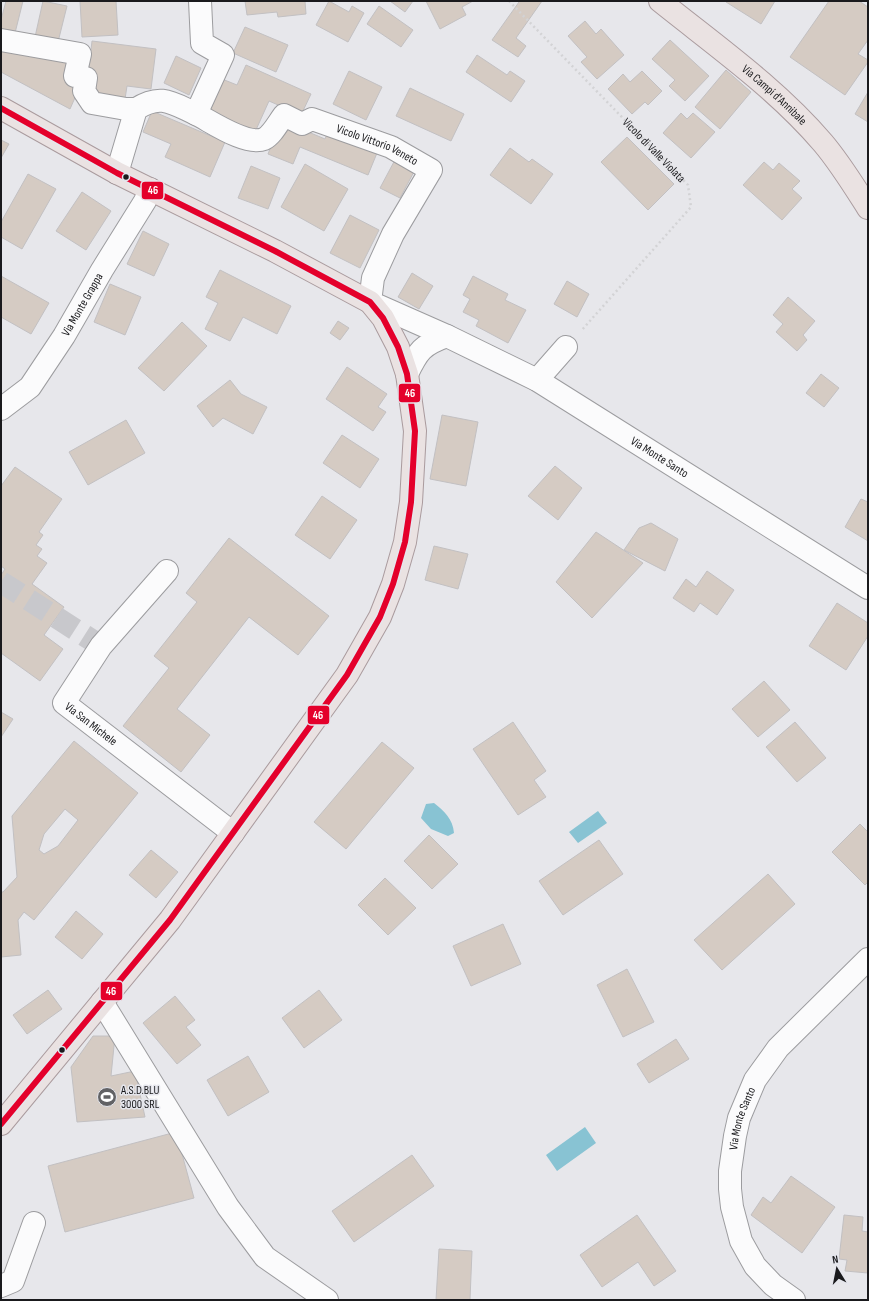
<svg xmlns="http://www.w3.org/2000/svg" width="869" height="1301" font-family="'Sofia Sans Condensed',sans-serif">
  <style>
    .water { fill: #88c3d3 }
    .building { fill: #d5cbc3; stroke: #c2c0c2; fill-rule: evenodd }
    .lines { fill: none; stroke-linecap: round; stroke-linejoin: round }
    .minor-tunnel { stroke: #c8c8cc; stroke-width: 22; stroke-dasharray: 22 11; stroke-linecap: butt }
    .minor-casing { stroke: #9c9c9f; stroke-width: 24 }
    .major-casing { stroke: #aa9b9e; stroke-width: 24 }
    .path { stroke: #d3d3d5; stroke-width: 2.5; stroke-dasharray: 2 3; stroke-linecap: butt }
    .minor { stroke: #fbfbfc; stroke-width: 22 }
    .major { stroke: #eae2e2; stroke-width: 22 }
    .bus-1-casing { stroke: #e5e6ed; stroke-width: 9 }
    .bus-1 { stroke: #e4002b; stroke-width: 6 }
    .bus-dot { fill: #1a1a1d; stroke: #e5e6ed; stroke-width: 1.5 }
    .labels { text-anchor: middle; stroke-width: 3; stroke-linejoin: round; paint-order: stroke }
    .street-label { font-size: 12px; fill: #1a1a1d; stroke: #e5e6ed }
    .poi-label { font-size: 12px; fill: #1a1a1d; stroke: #e5e6ed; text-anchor: start }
    .line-badge { stroke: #e5e6ed; stroke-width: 1.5 }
    .badge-label { font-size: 11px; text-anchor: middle; font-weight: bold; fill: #fff }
  </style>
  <rect width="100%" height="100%" fill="#e7e7eb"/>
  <path class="water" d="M434 803C444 811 453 819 454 833L448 836 431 829 421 818 426 804Z
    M598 811 607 823 578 843 569 832Z
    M585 1127 596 1143 557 1171 546 1155Z"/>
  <path class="building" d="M6 1H23L15 33 1 29V20Z
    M43 1 67 6 58 42 35 37Z
    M80 1H116L118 35 82 37Z
    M245 1H305L306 14 278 17 277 12 247 15Z
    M329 1 349 12 352 6 364 13 348 42 316 25Z
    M390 1H413L405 12Z
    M426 1H473L462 7 466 15 440 29Z
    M517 1H542L516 38 526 46 518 57 492 40 519 2Z
    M727 1H775L761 24 726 2Z
    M829 1H859L868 7V40L858 54 868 60V62L845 95 790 57Z
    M379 6 413 30 401 47 367 24Z
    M585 21 596 34 601 29 624 55 597 79 581 62 587 57 568 36Z
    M245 27 288 45 276 72 233 53Z
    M670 40 709 76 685 101 669 86 675 80 652 59Z
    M92 41 156 49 151 89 127 86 125 99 86 94Z
    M1 48 70 61 64 76 81 84 70 109 1 72Z
    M477 55 507 75 510 71 525 81 511 102 466 72Z
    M176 56 201 68 189 95 164 83Z
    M246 65 311 94 301 115 269 101 255 132 208 111 222 79 237 85Z
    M726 70 751 92 720 129 695 107Z
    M349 71 382 87 366 120 333 104Z
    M642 71 662 91 648 105 645 102 632 114 608 89 623 74 630 82Z
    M410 88 464 114 451 141 396 116Z
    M868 92V122L855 114Z
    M152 111 225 142 210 177 165 157 171 144 143 132Z
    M681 113 687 119 693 113 715 132 691 158 663 133Z
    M287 123 325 139 328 132 377 153 368 175 300 147 293 164 268 154 277 131Z
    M627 137 674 184 648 210 601 162Z
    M1 140 9 144 1 158Z
    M510 148 529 162 532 159 553 174 531 204 490 175Z
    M396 158 416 168 400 198 380 188Z
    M764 162 773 170 779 163 800 181 792 189 802 198 782 220 743 185Z
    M305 164 348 189 324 231 281 207Z
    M251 166 280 178 268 209 238 198Z
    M28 174 56 189 22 249 1 237V222Z
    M82 192 111 211 86 250 56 231Z
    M350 215 379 230 360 268 330 253Z
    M143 231 169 244 154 276 127 264Z
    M220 270 291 306 277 334 243 317 230 341 205 329 218 303 206 297Z
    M412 273 433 286 419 309 398 297Z
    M1 276 49 303 31 334 1 317Z
    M473 276 508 294 505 300 526 310 508 343 476 326 479 320 463 312 470 299 463 295Z
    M567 281 589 294 577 317 554 304Z
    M110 284 141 297 125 335 94 322Z
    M788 297 815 321 803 335 807 340 797 351 776 332 783 324 773 315Z
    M338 321 349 328 340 340 330 333Z
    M182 322 207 346 164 391 138 368Z
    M347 367 387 394 378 407 386 412 373 431 326 399Z
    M821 374 839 388 824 407 806 393Z
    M230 380 241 394 267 407 253 434 223 418 213 427 197 406Z
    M442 415 478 422 466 486 430 479Z
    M126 420 145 453 88 485 69 452Z
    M342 435 379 459 360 488 323 463Z
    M555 466 582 488 558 520 528 496Z
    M15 467 62 499 39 532 43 535 36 545 42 549 37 556 47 563 32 584 64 607 44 635 63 649 40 681 1 653V575L5 569 1 566V486Z
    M322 496 357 520 330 559 295 535Z
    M861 499 868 502V541L845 527Z
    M651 523 678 539 665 571 624 550 639 528Z
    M596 532 643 563 592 618 556 582Z
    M229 538 329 616 298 655 249 617 177 709 210 735 181 772 123 726 169 668 154 656 197 602 186 593Z
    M434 546 468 554 458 589 425 580Z
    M707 571 734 590 717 615 700 603 694 612 673 598 686 579 696 587Z
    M837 603 868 623V636L846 670 809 646Z
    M764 681 790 710 758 737 732 709Z
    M1 712 13 719 1 737Z
    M513 722 546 771 534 780 546 797 518 815 473 749Z
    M795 722 826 758 797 782 766 747Z
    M74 741 138 793 34 920 24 912 18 920 21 955 1 957V892H3L17 877 12 816ZM65 809 78 820 58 846 44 854 39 850 44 834Z
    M382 742 414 768 346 849 314 822Z
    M860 824 868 832V882L865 885 832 852Z
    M429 835 458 864 432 889 404 861Z
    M599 840 623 874 563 915 539 881Z
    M151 850 178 872 156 898 129 875Z
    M768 874 795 904 722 970 694 940Z
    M385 878 416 908 388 935 358 905Z
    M76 911 103 934 82 959 55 937Z
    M503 924 521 964 471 986 453 946Z
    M627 969 654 1022 623 1037 597 985Z
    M48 990 62 1009 27 1034 13 1015Z
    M319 990 342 1020 304 1048 282 1018Z
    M175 996 195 1020 186 1027 201 1045 177 1064 143 1023Z
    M93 1036H115L111 1076 135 1071 145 1117 77 1122 71 1067Z
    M676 1039 689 1059 649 1083 637 1064Z
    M248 1056 269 1092 228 1116 207 1080Z
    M176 1132 194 1198 65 1232 48 1166Z
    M412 1155 434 1186 354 1242 332 1211Z
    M791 1176 835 1207 802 1253 751 1215 763 1197 771 1203Z
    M637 1215 676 1271 654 1286 638 1262 602 1287 580 1255Z
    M844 1215 863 1217 862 1231 868 1232V1273L845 1271 847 1260 839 1259Z
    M439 1249 472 1251 470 1300H436Z"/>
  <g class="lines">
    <path class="minor-tunnel" d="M1 582 101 646"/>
    <g class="minor-casing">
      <g id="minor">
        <path d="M1 40 80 54 75 76 86 78 84 91 92 103 126 109H136"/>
        <path id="s2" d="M196 114C212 122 246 146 264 139 272 135 278 123 284 115L302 124 312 119 391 147 431 170 393 234 373 278 370 302 447 336C422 345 418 351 407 374"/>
        <path d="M117 173 136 109C161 93 172 103 196 114L223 55 202 43 200 1"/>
        <path id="s3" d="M447 336 537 380 868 588"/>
        <path d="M537 380 566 347"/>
        <path id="s4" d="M1 409 30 387 64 336 102 270 145 201 150 189"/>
        <path id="s5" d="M167 571 101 646 64 703 233 833"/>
        <path d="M102 1002 228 1207 265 1257 327 1300"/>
        <path d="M1 1286 13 1281 34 1223"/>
        <path id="s6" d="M794 1300 773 1285 755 1266 741 1241 732 1207 730 1189V1171L735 1136 739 1118 755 1080 778 1048 868 959"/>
      </g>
    </g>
    <g class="major-casing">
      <g id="major">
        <path id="s7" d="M660 1C716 46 776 88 823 143 840 163 854 186 868 208"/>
        <path d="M1 108 117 173 275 251 370 302 383 318 398 347 407 374 415 431 411 502 405 542 393 584 380 617 347 675 170 920 1 1124"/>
      </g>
    </g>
    <path class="path" id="s1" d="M509 1 688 185 691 207 581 331"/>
    <use href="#minor" class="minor"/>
    <use href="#major" class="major"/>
    <g class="bus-1-casing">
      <path id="bus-1" d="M1 108 117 173 275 251 370 302 383 318 398 347 407 374 415 431 411 502 405 542 393 584 380 617 347 675 170 920 1 1124"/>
    </g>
    <use href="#bus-1" class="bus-1"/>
  </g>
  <defs>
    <g id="stadium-disc" transform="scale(1)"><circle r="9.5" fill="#626265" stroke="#e5e6ed"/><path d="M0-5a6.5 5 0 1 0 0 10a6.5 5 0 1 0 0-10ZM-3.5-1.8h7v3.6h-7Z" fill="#fff"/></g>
  </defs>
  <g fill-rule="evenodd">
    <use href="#stadium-disc" x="107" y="1097"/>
  </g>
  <g class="bus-dot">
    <circle cx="126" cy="177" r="3.5"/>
    <circle cx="62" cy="1050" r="3.5"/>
  </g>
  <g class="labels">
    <g class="street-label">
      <text dy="4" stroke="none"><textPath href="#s7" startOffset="148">Via Campi d'Annibale</textPath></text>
      <text dy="4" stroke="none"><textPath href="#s2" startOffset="207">Vicolo Vittorio Veneto</textPath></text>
      <text dy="4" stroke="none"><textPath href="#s1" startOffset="208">Vicolo di Valle Violata</textPath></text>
      <text dy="4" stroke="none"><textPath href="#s4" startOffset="134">Via Monte Grappa</textPath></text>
      <text dy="4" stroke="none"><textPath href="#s3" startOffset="245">Via Monte Santo</textPath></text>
      <text dy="4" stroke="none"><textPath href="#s5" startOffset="202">Via San Michele</textPath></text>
      <text dy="4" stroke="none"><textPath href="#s6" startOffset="206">Via Monte Santo</textPath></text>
    </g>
    <g class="poi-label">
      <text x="121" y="1094">A.S.D.BLU<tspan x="121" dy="14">3000 SRL</tspan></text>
    </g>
  </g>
  <g class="line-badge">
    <rect x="141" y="181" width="23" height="19" rx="4" fill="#e4002b"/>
    <rect x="398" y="383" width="23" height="20" rx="4" fill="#e4002b"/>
    <rect x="307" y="705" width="23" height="20" rx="4" fill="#e4002b"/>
    <rect x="100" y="981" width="23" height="20" rx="4" fill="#e4002b"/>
  </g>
  <g class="badge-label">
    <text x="153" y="194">46</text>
    <text x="410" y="397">46</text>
    <text x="318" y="719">46</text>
    <text x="111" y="995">46</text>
  </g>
  <rect width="869" height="1301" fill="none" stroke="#1a1a1d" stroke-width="4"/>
  <g transform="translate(837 1269) rotate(350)" stroke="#e5e6ed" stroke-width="3" paint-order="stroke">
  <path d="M0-3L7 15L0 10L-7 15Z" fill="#1a1a1d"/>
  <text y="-6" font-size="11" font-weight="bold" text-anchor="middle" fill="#1a1a1d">N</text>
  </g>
</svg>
